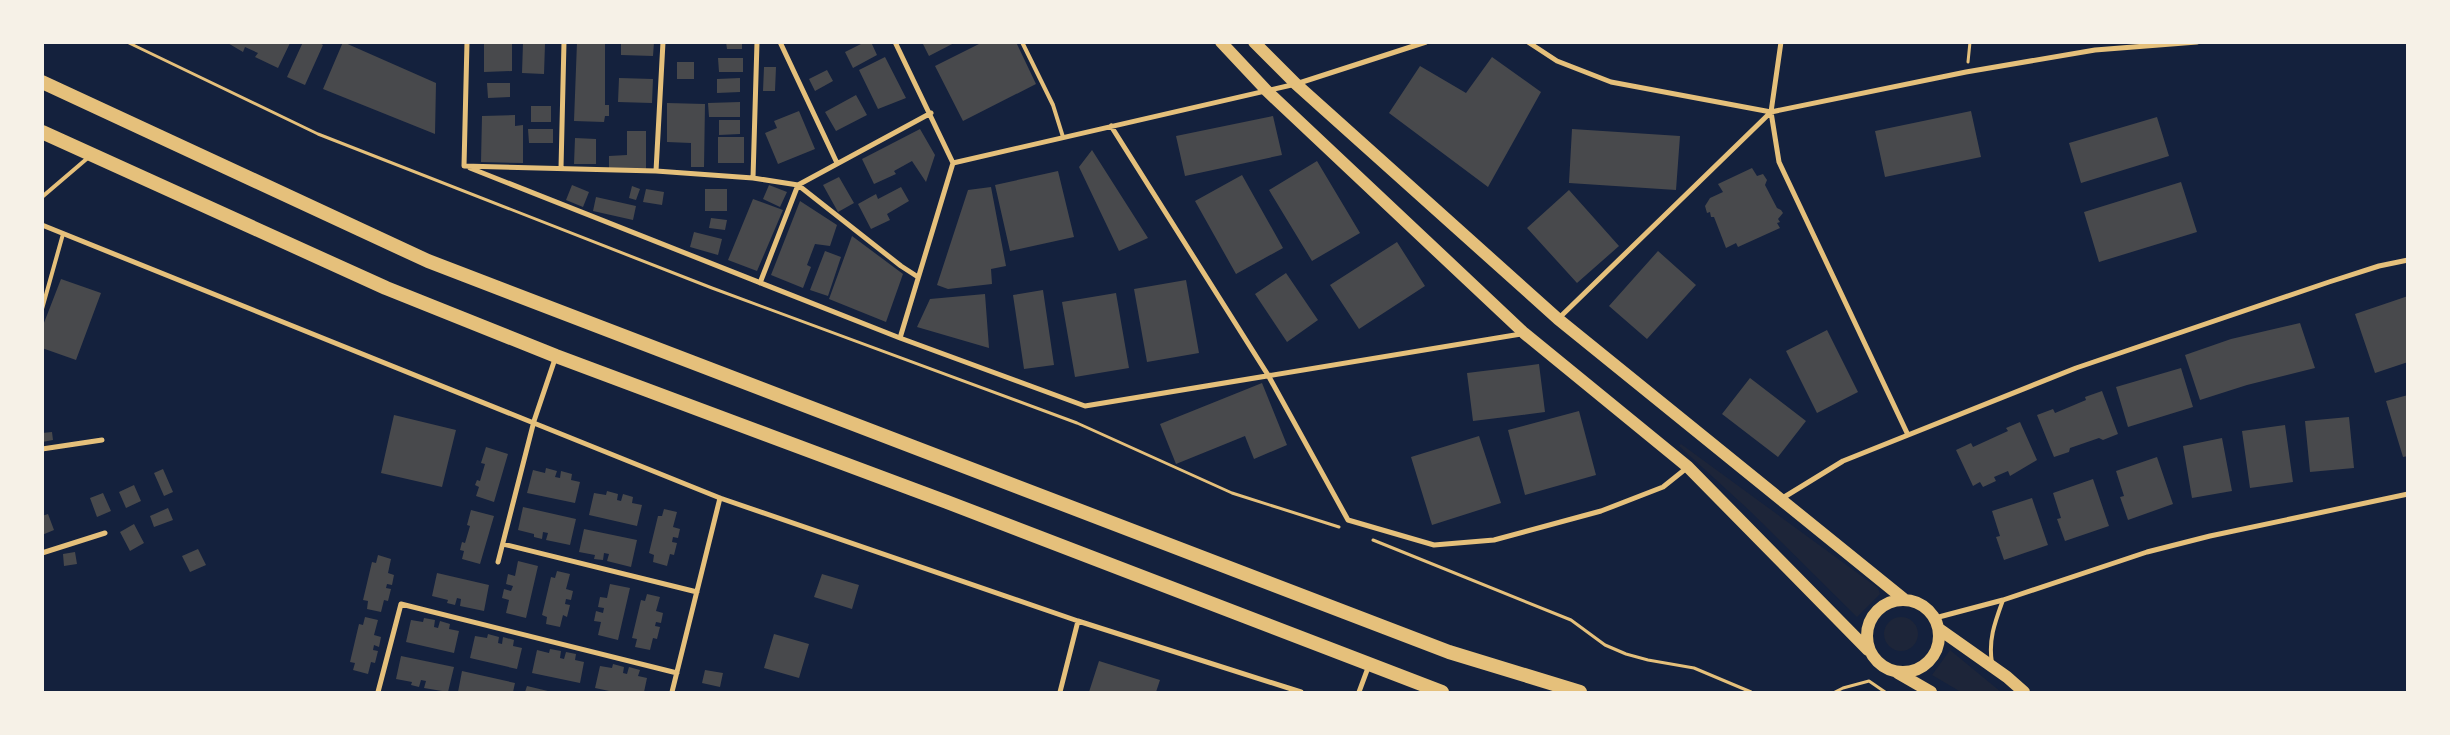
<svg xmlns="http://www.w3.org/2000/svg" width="2450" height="735" font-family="'Roboto Condensed',sans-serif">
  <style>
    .green { fill: #1d2539 }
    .building { fill: #48494c }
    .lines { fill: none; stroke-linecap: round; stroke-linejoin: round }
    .path { stroke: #e5c07b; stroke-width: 3 }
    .service { stroke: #e5c07b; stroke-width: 4 }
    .minor { stroke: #e5c07b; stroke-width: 5 }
    .primary { stroke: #e5c07b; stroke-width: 12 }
    .trunk { stroke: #e5c07b; stroke-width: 14 }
  </style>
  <rect width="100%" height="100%" fill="#14213d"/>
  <path class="green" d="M1681 444 1878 588 1880 594 1857 617 1750 511 1679 446Z
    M1884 634a17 17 0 1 1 34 0a17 17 0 1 1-34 0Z
    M1950 650 2001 692H1961L1932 675Z"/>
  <path class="building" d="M226 42H288L290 43 278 68 255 57 258 53 245 47 243 52Z
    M303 42H318L323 45 305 85 287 77Z
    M343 42 436 83 435 134 323 89Z
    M484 42H512V71L484 72Z
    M577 42H605V105H609V116H605L604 122 574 121Z
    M621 42H654L653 56 621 55Z
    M726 42H742V49H727Z
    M865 42H871L877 55 853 68 845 52Z
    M922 42H956L929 56Z
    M983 42H1016L1036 84 963 121 935 66Z
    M523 43 545 44 544 74 522 73Z
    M885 57 906 98 878 109 859 70Z
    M1492 57 1541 92 1488 187 1389 113 1420 66 1466 93Z
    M718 58H743V72H719Z
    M677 62H694V79H677Z
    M764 67H776L775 91H763Z
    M827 70 833 81 815 91 809 79Z
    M619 78 653 79 652 103 618 102Z
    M740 78V92L717 93V79Z
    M487 83H510V97L488 98Z
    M856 95 867 115 836 131 825 112Z
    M740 102V117H709L708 103Z
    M667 103 705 104 704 167H691V143L667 142Z
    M531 106H551V122H531Z
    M799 111 815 149 778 164 765 133 777 128 774 121Z
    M1971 111 1981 157 1885 177 1875 131Z
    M515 115V126L523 125V163L481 162 482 116Z
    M1273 116 1282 155 1185 176 1176 136Z
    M2157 117 2169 156 2081 183 2069 143Z
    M719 120H740V134L719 135Z
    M528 129H553V143H529Z
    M920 129 935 155 926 182 912 161 894 171 896 174 874 184 862 159Z
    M1572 129 1680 136 1676 190 1569 183Z
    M627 131H646V169H609V156L627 155Z
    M718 137H744V163H718Z
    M575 138 596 139V164H574Z
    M1092 150 1148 238 1119 251 1079 167Z
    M1317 161 1360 233 1312 261 1269 190Z
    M1752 168 1757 176 1763 174 1767 180 1765 185 1777 208 1781 210 1783 213 1778 219 1780 222 1777 223 1780 228 1738 247 1736 243 1726 248 1714 217H1711L1710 212 1707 213 1705 206 1710 198 1723 192 1718 184Z
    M1058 171 1074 237 1010 251 995 185Z
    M1242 175 1283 248 1236 274 1195 201Z
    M839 177 854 203 838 212 823 185Z
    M2181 182 2197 232 2099 262 2084 212Z
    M572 185 589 192 583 207 566 200Z
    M769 185 787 192 780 207 763 199Z
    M632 186 640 189 636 200 629 198Z
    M901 187 909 201 887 214 890 220 871 229 858 204 876 194 878 199Z
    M991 187 1006 266 991 269 992 284 948 289 937 285 968 190Z
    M646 189 664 192 662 205 643 202Z
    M705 189H727V211H705Z
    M1569 190 1619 246 1577 283 1527 228Z
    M596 197 636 206 633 220 593 211Z
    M753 199 783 210 757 271 728 260Z
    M800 201 837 225 830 246 815 244 807 265 811 267 803 288 771 275Z
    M711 218 727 220 725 230 709 228Z
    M694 232 722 239 718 255 690 247Z
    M852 236 903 274 886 322 829 299Z
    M1397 242 1425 286 1359 329 1330 285Z
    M825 251 841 257 828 296 810 290Z
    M1658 251 1696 285 1647 339 1609 306Z
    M1286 273 1318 320 1287 342 1255 294Z
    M61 279 101 293 76 360 42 348V328Z
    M1186 280 1199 353 1147 362 1134 289Z
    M1043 290 1054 365 1024 369 1013 295Z
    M1116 293 1129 368 1075 377 1062 302Z
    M985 294 989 348 917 327 930 299Z
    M2408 296V362L2375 373 2355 314Z
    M2300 323 2315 368 2247 385 2200 400 2185 355 2231 339Z
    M1827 330 1858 392 1817 413 1786 351Z
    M1539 364 1545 412 1473 421 1467 373Z
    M2181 368 2193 407 2128 427 2116 387Z
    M1750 378 1806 421 1778 457 1722 414Z
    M1262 383 1287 445 1254 459 1245 436 1176 464 1160 424Z
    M2102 391 2118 434 2103 440 2099 438 2070 448 2069 452 2054 457 2037 415 2053 409 2055 413 2086 400 2085 397Z
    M2408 395V456L2403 457 2386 401Z
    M1579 411 1596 475 1525 495 1508 430Z
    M394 415 456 430 442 487 381 473Z
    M2349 417 2354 468 2310 472 2305 421Z
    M2020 422 2037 460 2010 476 2008 471 1994 477 1996 481 1983 487 1980 482 1973 486 1956 450 1971 443 1973 447 2008 431 2006 428Z
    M2285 425 2293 482 2250 488 2242 431Z
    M52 432 53 440 42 442V433Z
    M1479 436 1501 503 1432 525 1411 457Z
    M2222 438 2232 491 2192 498 2183 446Z
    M486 447 508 454 494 502 476 496 479 487 475 485 477 480 480 481 485 464 481 463Z
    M2157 457 2173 504 2128 520 2120 497 2124 496 2116 471Z
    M546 468 557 471 555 477 560 478 561 471 572 474 571 480 580 482 575 503 527 493 533 470 545 473Z
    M163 469 173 492 164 496 154 473Z
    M2093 479 2109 526 2065 541 2057 519 2061 518 2053 493Z
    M134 485 141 501 126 508 119 492Z
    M607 491 618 494 617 500 621 501 623 494 633 497 632 503 642 505 637 526 589 515 594 493 606 495Z
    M103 493 111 511 97 517 90 498Z
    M2032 498 2048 545 2004 560 1996 537 2000 536 1992 511Z
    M523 507 576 519 570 545 546 540 548 533 543 532 542 539 534 537V534L518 530Z
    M168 508 173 520 154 527 150 516Z
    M664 509 677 512 673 527 680 529 678 538 673 537 672 542 677 543 674 555 670 554 667 566 653 562 654 555 649 553 658 516H662Z
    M471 510 494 516 480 564 462 559 464 551 460 550 462 542 465 543 470 526 467 525Z
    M48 514 54 530 42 535V516Z
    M134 524 144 543 130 551 120 532Z
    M584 529 637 540 631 567 607 561 609 554 604 553 603 560 594 559 595 555 579 552Z
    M198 549 206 565 190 572 182 556Z
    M75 552 77 564 64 566 63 554Z
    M378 555 391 559 388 573 394 575 392 585 387 584 386 588 391 589 388 601 384 600 381 612 367 609 368 601 363 600 372 562 376 563Z
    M518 561 538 566 526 618 506 613 509 600 502 598 504 589 511 591 513 586 506 584 508 574 515 576Z
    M557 571 570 574 566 589 573 591 571 600 566 599 565 604 570 605 567 617 563 615 560 627 546 624 547 617 542 615 551 577 555 578Z
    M437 573 489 585 484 611 460 606 461 599 457 598 455 605 447 603 448 600 432 596Z
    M822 574 859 585 852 609 814 597Z
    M610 584 630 588 618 640 598 635 601 622 594 621 596 611 603 613 604 608 598 607 600 597 607 598Z
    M647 594 660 597 656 611 663 613 661 623 656 622 655 626 660 627 657 639 653 638 650 650 635 647 637 639 632 638 641 600 645 601Z
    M365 617 378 620 374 635 381 637 379 647 374 645 373 650 378 651 375 663 371 662 368 674 353 670 355 663 350 662 359 624 363 625Z
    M424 618 435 620 434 627 438 628 440 621 450 624 449 629 459 631 454 653 406 642 411 620 423 622Z
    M488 634 499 637 498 643 502 644 503 637 514 640 513 646 522 648 517 669 470 658 475 636 487 638Z
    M774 634 809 644 799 678 764 668Z
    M550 649 561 651 560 658 564 659 566 652 576 654 575 660 584 662 580 683 532 673 537 650 549 653Z
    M401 656 454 667 448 692 424 688 426 681 421 680 419 687 411 685 412 682 396 679Z
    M1099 661 1160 680 1156 692H1089Z
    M613 664 624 667 623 673 627 674 629 667 640 670 638 676 647 678 644 692H614L595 688 600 666 612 668Z
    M705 670 723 673 720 687 702 683Z
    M462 671 515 683 513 692H458Z
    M527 686 552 692H525Z"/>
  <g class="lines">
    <path class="path" d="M127 42 318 134 712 288 1077 423 1232 493 1339 527
      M1968 62 1970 42
      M1373 540 1571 620 1605 645 1626 654 1648 660 1694 668 1751 692
      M1835 692 1843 688 1869 681 1885 692"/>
    <path class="service" d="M1022 42 1053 105 1063 137
      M42 197 90 156
      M42 309 63 234
      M1992 663C1988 640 1995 622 2003 600"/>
    <path class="minor" d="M780 42 837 163
      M895 42 953 163
      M1528 42 1557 61 1611 82 1771 112 1966 72 2095 50 2197 42
      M1781 42 1771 112 1779 162 1908 435
      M1111 126 1268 375 1348 520 1434 545 1494 540 1601 511 1663 487 1688 467
      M953 163 900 338 1085 406 1521 334
      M953 163 1296 84 1426 42
      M464 166 656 171 753 178 798 185 901 266 918 277
      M464 166 467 42
      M470 168 900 338
      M561 168 564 42
      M656 171 663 42
      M753 178 757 42
      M42 225 720 498 1078 621 1301 692
      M760 283 798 185 931 113
      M1558 319 1771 112
      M42 449 102 440
      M1781 499 1843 461 2076 368 2329 282 2379 266 2408 260
      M503 544 697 592
      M42 553 105 533
      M498 562 534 421 556 356
      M1935 618 2003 600 2147 552 2210 536 2408 494
      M378 692 401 604 677 673
      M672 692 720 498
      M1060 692 1078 621
      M1359 692 1369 665"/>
    <path class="primary" d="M1221 42 1267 91 1524 333 1688 467 1868 650
      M1254 42 1296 84 1558 319 1905 600
      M1867 636a36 36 0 1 1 72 0a36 36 0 1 1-72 0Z
      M1939 629 2007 677 2024 692
      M1898 673 1931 692"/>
    <path class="trunk" d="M42 82 428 261 1449 652 1580 692
      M42 132 386 288 556 356 947 502 1442 692"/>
  </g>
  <rect width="2450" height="735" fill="none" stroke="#f6f1e7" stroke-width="88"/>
</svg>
